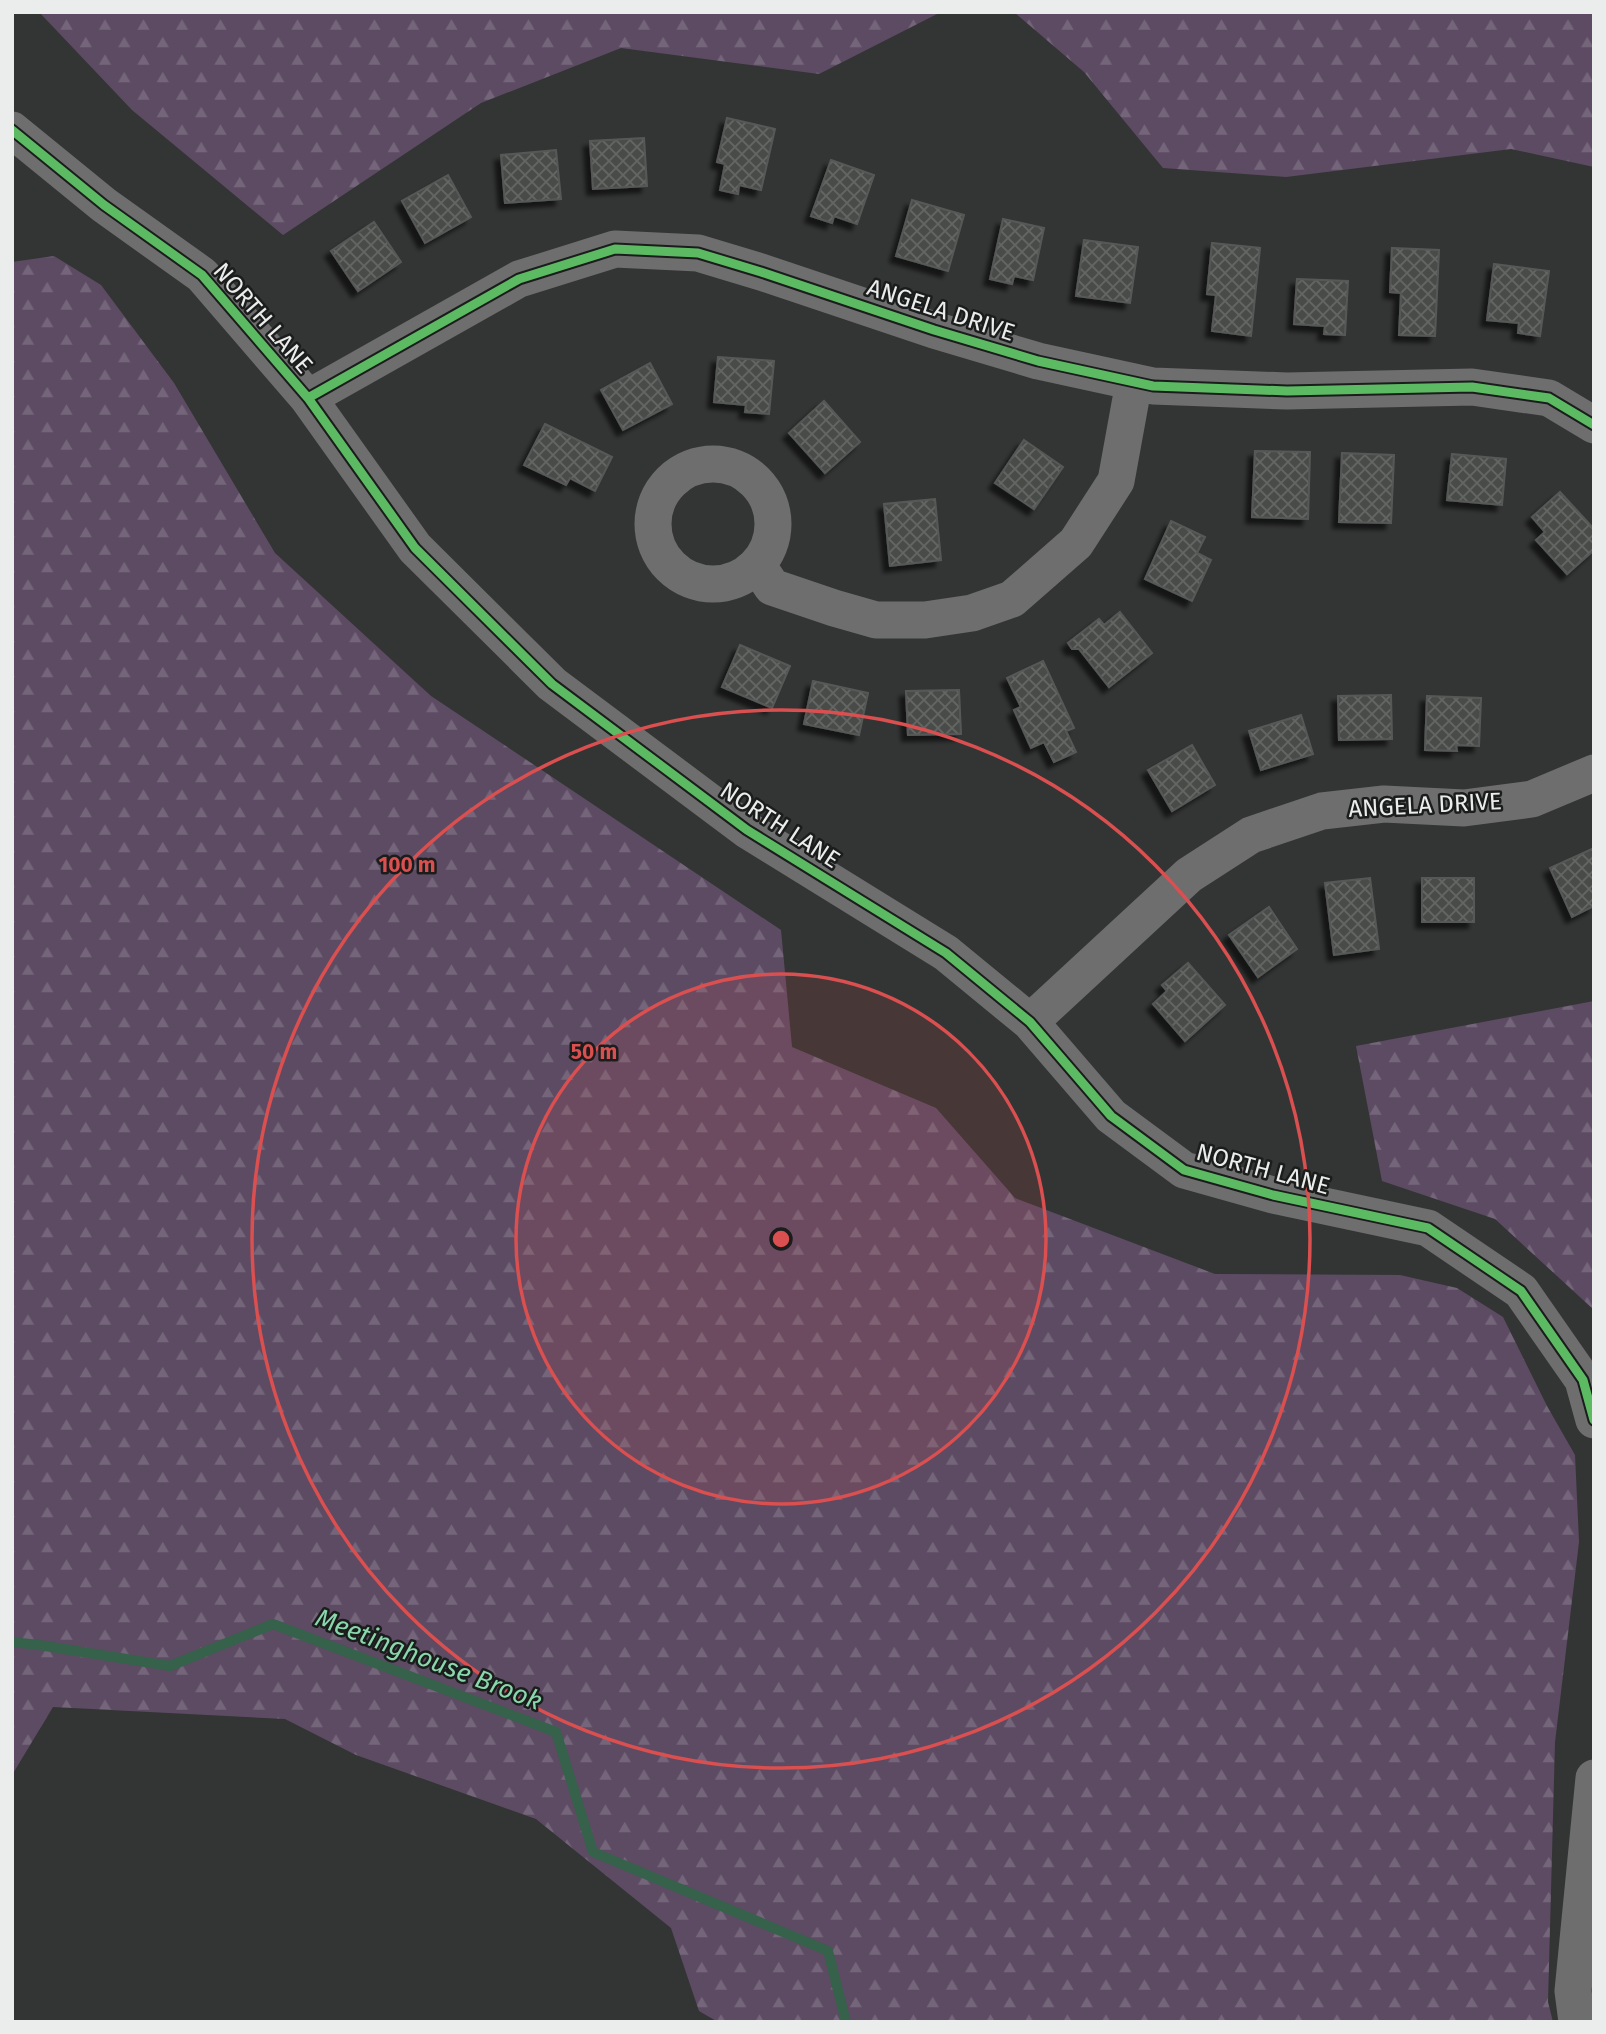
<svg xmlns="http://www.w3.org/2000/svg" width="1606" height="2034" font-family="'Fira Sans',sans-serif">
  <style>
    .forest { fill: url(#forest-firs) }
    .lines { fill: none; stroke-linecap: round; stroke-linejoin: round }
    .stream { stroke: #36614b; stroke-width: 10 }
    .building { fill: url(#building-cross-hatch); stroke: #575958; stroke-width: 2; filter: url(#shadow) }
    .minor { stroke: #6e6e6e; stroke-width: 37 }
    .cycleway-casing { stroke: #1b1d1c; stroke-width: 13 }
    .cycleway { stroke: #5cba63; stroke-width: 9 }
    .ring { fill: none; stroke: #da4f4f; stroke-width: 3.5 }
    .labels { text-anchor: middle; stroke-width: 5; stroke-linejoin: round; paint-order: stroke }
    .street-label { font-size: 24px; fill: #ebedec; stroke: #1b1d1c }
    .water-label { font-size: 26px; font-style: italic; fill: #8ad7ad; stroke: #1b1d1c }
    .centre { fill: #da4f4f; stroke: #1b1d1c; stroke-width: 3.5 }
    .ring-label { font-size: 21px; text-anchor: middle; font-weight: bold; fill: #da4f4f; stroke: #1b1d1c; stroke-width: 5; stroke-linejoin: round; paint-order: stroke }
  </style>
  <defs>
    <pattern id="forest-firs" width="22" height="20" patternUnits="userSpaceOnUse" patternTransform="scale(1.75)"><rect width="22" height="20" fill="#5d4b63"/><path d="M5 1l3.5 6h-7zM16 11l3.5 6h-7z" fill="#74657a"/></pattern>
    <pattern id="building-cross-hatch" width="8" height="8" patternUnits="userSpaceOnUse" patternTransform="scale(1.75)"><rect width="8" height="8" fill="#4a4c4a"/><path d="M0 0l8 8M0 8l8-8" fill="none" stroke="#646664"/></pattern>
    <filter id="shadow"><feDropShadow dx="-6" dy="6" stdDeviation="2" flood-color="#0009"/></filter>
  </defs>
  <rect width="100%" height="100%" fill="#333534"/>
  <path class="forest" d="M39 12H941L819 74 621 48 481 103 283 235 132 110Z
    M1014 12H1594V167L1511 149 1286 177 1163 168 1084 72Z
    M54 256 101 285 174 383 275 553 431 696 781 930 792 1047 936 1108 1015 1198 1215 1274 1400 1275 1457 1288 1503 1317 1547 1406 1575 1455 1579 1542 1555 1742 1548 2002 1553 2022H718L699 2011 671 1928 536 1819 356 1755 285 1719 53 1707 12 1775V262Z
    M1594 1001V1310L1495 1219 1382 1181 1356 1046Z"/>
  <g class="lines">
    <path class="stream" d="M12 1642 39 1645 170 1666 273 1624 556 1732 593 1852 828 1951 846 2022"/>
  </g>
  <path class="building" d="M727 118 775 129 761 190 739 185 738 194 720 190 725 164 717 162Z
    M644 138 647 186 593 189 590 141Z
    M556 150 561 199 505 203 501 155Z
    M831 160 874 175 857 224 834 216 832 223 811 216Z
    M448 175 471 217 425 243 402 201Z
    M912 200 964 215 948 271 896 256Z
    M1003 219 1044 228 1033 280 1014 276 1012 284 990 279Z
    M374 222 401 262 358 291 331 251Z
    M1084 240 1138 247 1130 303 1076 296Z
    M1212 243 1260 248 1251 336 1212 331 1216 295 1207 294Z
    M1392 248 1439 250 1435 336 1399 335 1401 293 1390 292Z
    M1494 264 1549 271 1540 336 1518 333 1519 323 1487 320Z
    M1297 279 1348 281 1345 335 1324 334 1325 326 1294 324Z
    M718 357 774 361 769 414 745 412 746 405 714 402Z
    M650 363 672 404 623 430 601 390Z
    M824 401 860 442 825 473 789 433Z
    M545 424 612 457 595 491 570 478 566 485 524 465Z
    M1024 440 1063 467 1034 509 995 483Z
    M1255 451 1310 452 1308 519 1252 517Z
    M1342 453 1394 455 1391 523 1339 522Z
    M1452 454 1506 459 1502 505 1447 500Z
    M1560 492 1594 529V550L1567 574 1536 540 1545 532 1532 517Z
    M935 499 941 560 890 566 884 504Z
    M1171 521 1205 537 1197 553 1211 560 1192 601 1145 579Z
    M1120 612 1152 653 1109 687 1079 649H1072L1068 643 1099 619 1104 625Z
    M740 645 790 666 772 708 722 687Z
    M1043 661 1074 728 1066 731 1076 752 1054 762 1044 742 1031 748 1014 710 1021 707 1007 678Z
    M813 681 868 693 859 735 804 724Z
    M959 690 961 734 908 735 906 691Z
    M1391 695 1392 739 1339 740 1338 696Z
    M1427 696 1481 698 1479 746 1456 745 1457 751 1425 750Z
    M1301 715 1313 754 1261 770 1249 731Z
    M1192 745 1215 785 1172 811 1148 770Z
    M1594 848V906L1572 917 1550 868Z
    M1370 878 1379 949 1334 955 1325 883Z
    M1422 878H1474V922H1422Z
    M1269 907 1297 949 1258 977 1229 935Z
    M1188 963 1225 1005 1185 1041 1153 1004 1167 991 1162 985Z"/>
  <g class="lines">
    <path class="minor" d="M12 130 104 205 202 275 308 398 415 548 552 684 747 830 946 953 1030 1022 1111 1116 1184 1170 1273 1195 1428 1228 1521 1291 1583 1380 1594 1420
      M308 398 519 279 615 249 698 253 761 272 934 330 1038 361 1153 386 1287 391 1472 387 1549 398 1594 425
      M653 524a60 60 0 1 1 120 0a60 60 0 1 1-120 0Z
      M758 566 772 587 834 608 876 620H925L972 613 1012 599 1076 543 1116 481 1134 382
      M1030 1022 1189 875 1251 835 1322 811 1384 804 1464 808 1532 799 1594 773
      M1577 2022 1573 1991 1594 1778"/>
    <g class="cycleway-casing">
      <path id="cycleway" d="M12 130 104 205 202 275 308 398 415 548 552 684 747 830 946 953 1030 1022 1111 1116 1184 1170 1273 1195 1428 1228 1521 1291 1583 1380 1594 1420
        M308 398 519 279 615 249 698 253 761 272 934 330 1038 361 1153 386 1287 391 1472 387 1549 398 1594 425"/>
    </g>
    <use href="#cycleway" class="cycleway"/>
  </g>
  <circle cx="781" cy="1239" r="265" fill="#da4f4f" fill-opacity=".12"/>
  <g class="ring">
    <circle cx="781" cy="1239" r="265"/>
    <circle cx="781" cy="1239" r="529"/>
  </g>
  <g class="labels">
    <g class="street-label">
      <text transform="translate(941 310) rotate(18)" y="8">ANGELA DRIVE</text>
      <text transform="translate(263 318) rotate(49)" y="8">NORTH LANE</text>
      <text transform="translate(1425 805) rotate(-3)" y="8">ANGELA DRIVE</text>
      <text transform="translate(780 825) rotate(33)" y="8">NORTH LANE</text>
      <text transform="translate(1263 1169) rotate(15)" y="8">NORTH LANE</text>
    </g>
    <g class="water-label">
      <text transform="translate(429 1659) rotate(21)" y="9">Meetinghouse Brook</text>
    </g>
  </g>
  <circle cx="781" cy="1239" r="10" class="centre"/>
  <g class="ring-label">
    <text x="407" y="872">100 m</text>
    <text x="594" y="1059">50 m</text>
  </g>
  <rect width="1606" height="2034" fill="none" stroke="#ebedec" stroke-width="28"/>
</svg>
